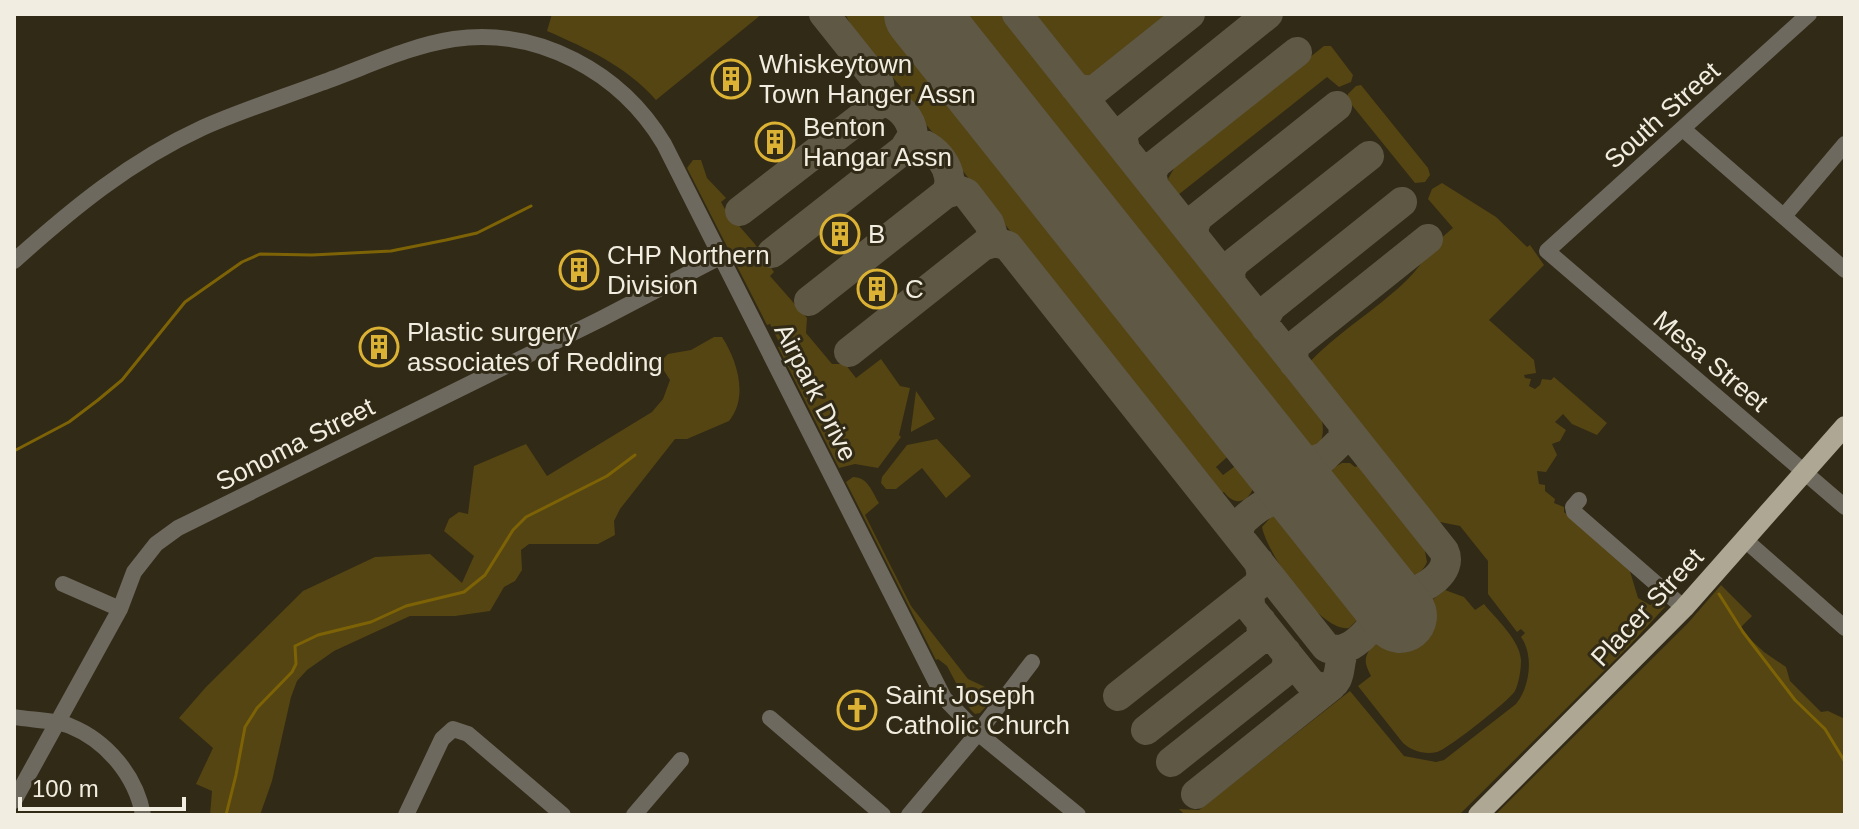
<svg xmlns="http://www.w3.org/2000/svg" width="1859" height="829" font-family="Arial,sans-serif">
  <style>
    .green { fill: #554512 }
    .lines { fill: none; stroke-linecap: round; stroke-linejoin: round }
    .stream { stroke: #7d6306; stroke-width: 3 }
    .taxiway { stroke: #5e5845; stroke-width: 30 }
    .runway { stroke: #5e5845; stroke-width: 74 }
    .minor { stroke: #6d695f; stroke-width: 16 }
    .major { stroke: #aea793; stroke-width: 20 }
    .labels { text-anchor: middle; stroke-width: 6; stroke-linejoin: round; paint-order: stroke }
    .poi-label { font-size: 26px; fill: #f1ede0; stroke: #312a16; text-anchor: start }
    .street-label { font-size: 26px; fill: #f1ede0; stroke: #312a16 }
  </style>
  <rect width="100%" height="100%" fill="#312a16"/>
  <path class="green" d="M552 14H762L656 100C626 66 588 49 547 31Z
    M845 14H888L1233 445 1234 451 1216 467 1223 475 1238 464 1235 459 1239 457 1256 474C1256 494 1240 513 1224 492L1218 494 910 104V97L847 26 850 23Z
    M952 14H1006L1320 408 1318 411C1327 425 1325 456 1301 447 1292 444 1285 433 1279 426 1263 405 1248 383 1231 363 1139 246 1043 132 952 14Z
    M1026 14H1176L1098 75 1088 76 1071 72Z
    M1324 46H1331L1353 75 1351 82 1339 87 1327 77 1178 195 1172 196 1168 179 1177 163Z
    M1361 85 1428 168 1430 175 1425 182 1415 183 1347 99 1348 94 1356 86Z
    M693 160H701L707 178 726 198 721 202 731 220 733 219 754 243 774 272 770 276 807 318 806 333 832 364H845L856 378 881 359 900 386 910 388 899 435 901 437 878 468 855 464 839 468 778 347 781 346 770 324 767 325 687 168Z
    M1442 183 1496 217 1527 247 1530 245 1544 265 1489 320 1534 360 1536 373 1524 375 1525 378 1531 379 1529 386 1535 389 1540 385 1542 379 1551 380 1554 377 1607 423 1597 435 1572 424 1563 414 1555 422 1566 430 1560 441 1552 444 1557 455 1546 472 1537 471 1539 484 1545 485V491L1555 499 1554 503 1564 507V512L1629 568 1638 598 1650 605 1660 599 1665 607 1629 646 1459 815H1185L1179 809 1199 810 1350 691 1404 756 1436 762 1444 760 1516 704C1530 687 1534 655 1521 637L1525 633 1521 629 1517 632 1488 594V561L1460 526 1430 520 1306 366C1336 333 1375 311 1407 280 1424 263 1433 243 1453 228L1428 199 1432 189Z
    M714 337H722C737 360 749 397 729 421L687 439H675L620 509 614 521 615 535 598 544H529L521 550 522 570 515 581 504 587 490 611 455 616H410L334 651 307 670 297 681 291 697 272 781 260 815H210L212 791 196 784 213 748 179 718 206 687 303 591 375 557 430 554 462 583 474 556 444 531 449 519 459 512 468 514 474 466 526 444 547 476 652 412 663 399 670 380 659 363 668 354 691 350Z
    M916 391 935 419 911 432V429Z
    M937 439 971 476 946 498 922 468 896 489H886L881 483 882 477 907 445Z
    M1342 463H1350L1355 467 1360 465 1365 472 1369 469 1426 542 1424 546 1427 562C1421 576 1411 578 1396 573L1331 487 1327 477 1335 467Z
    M853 477C868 477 872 492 879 503L865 515 911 606 968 679 998 693 980 713 975 714 970 709 947 666 938 659 936 660 846 482Z
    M1283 514 1290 518 1357 604 1359 618 1349 628C1320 633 1267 553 1262 527L1271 517Z
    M1721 585 1752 616 1739 629 1764 652 1786 667 1790 681 1821 712 1828 711 1845 719V815H1495L1688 623Z
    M1445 590 1464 597 1475 610 1484 604C1496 619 1520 640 1521 660 1521 670 1519 682 1515 691 1511 699 1447 750 1437 752 1425 755 1412 751 1403 743L1358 686 1371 676C1365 664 1363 659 1371 647Z"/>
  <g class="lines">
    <path class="stream" d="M14 451 69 422 98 400 122 380 185 302 242 262 260 254 312 255 391 251 446 240 477 233 531 206
      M1719 594 1743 632 1795 700 1825 729 1845 762
      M226 815 236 775 245 727 257 708 292 672 296 664 295 646 318 635 371 622 406 606 464 592 485 575 513 530 526 517 607 476 635 455"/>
    <path class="taxiway" d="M824 14 879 83 880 92 876 104
      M918 14 957 63
      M1017 14 1444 551C1454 572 1424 590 1406 593
      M1075 87 1085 91 1096 89 1190 14
      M1125 149 1122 136 1128 127 1268 14
      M1154 186 1151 173 1157 163 1297 52
      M740 211 881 102C898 102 912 119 913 135L906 146
      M1195 237 1193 228 1198 217 1337 106
      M986 245 996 242 1008 246 1326 647C1345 658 1369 634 1376 617
      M772 253 912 143C933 140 960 175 945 194L809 301
      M1231 283 1230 271 1235 262 1369 156
      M1266 328 1265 318 1271 307 1402 202
      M849 352 989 241 992 232 989 223 966 193 958 190 945 194
      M1294 363 1293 351 1298 343 1428 239
      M1208 372 1275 456C1291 466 1305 466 1321 458
      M1344 425 1343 439 1313 468 1309 481 1310 494 1316 508 1373 580
      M1239 536C1238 523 1244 519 1254 511 1279 492 1301 496 1320 519
      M1253 589 1249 598 1251 609 1312 685 1325 688C1345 682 1336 663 1345 649
      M1118 696 1258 585 1262 575 1259 562
      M1146 730 1258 641 1262 634 1261 621
      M1171 762 1283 673 1288 664 1286 652
      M1196 794 1331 686"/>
    <path class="runway" d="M921 14 1400 616"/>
    <path class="minor" d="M1809 14 1547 251 1845 507
      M1683 129 1845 270
      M1784 216 1845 144
      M14 261C72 209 130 161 202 128 240 111 281 98 321 83 364 68 408 46 454 39 538 27 621 72 664 144L944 698 978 733 1078 815
      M1579 500 1573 507 1574 512 1684 608
      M1744 539 1845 628
      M63 584 120 609
      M14 717C30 720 56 720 70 726 107 741 136 776 143 815
      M770 718 883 815
      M14 801 120 609 134 572 156 544 178 528 601 319 720 257
      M406 815 442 739 453 729 468 734 563 815
      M634 815 681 760
      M909 815 978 733 1032 662"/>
    <path class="major" d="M1478 815 1684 608 1845 426"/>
  </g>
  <defs>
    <g id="building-ring" transform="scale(2)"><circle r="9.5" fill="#312a16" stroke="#dbb233" stroke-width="1.5"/><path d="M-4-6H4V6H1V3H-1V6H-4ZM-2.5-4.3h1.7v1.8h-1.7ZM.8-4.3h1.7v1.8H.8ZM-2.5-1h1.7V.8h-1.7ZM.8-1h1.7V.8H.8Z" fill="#dbb233"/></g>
    <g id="church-ring" transform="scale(2)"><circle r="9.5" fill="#312a16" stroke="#dbb233" stroke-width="1.5"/><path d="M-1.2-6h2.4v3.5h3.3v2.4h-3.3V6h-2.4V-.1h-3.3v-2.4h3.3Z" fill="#dbb233"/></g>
  </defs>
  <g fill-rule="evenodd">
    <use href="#building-ring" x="731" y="79"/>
    <use href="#building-ring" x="775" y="142"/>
    <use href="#building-ring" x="840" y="234"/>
    <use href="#building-ring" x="579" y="270"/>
    <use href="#building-ring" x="877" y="289"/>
    <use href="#building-ring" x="379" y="347"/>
    <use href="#church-ring" x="857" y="710"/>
  </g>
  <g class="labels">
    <g class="poi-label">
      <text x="759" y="73">Whiskeytown<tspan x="759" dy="30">Town Hanger Assn</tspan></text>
      <text x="803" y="136">Benton<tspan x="803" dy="30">Hangar Assn</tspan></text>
      <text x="868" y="243">B</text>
      <text x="607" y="264">CHP Northern<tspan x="607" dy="30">Division</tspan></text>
      <text x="905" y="298">C</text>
      <text x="407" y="341">Plastic surgery<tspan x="407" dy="30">associates of Redding</tspan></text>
      <text x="885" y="704">Saint Joseph<tspan x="885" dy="30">Catholic Church</tspan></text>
    </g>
    <g class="street-label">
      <text transform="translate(1662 115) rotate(-42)" y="9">South Street</text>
      <text transform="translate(1711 361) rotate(40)" y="9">Mesa Street</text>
      <text transform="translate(816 392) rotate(63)" y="9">Airpark Drive</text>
      <text transform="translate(295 444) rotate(-27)" y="9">Sonoma Street</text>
      <text transform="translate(1647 607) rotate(-47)" y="9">Placer Street</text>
    </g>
  </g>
  <rect width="1859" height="829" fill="none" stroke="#f1ede0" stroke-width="32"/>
  <path d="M20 797v12h164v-12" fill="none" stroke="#f1ede0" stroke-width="4"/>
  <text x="32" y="797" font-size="24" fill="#f1ede0" stroke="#312a16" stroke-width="6" paint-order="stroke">100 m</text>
</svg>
